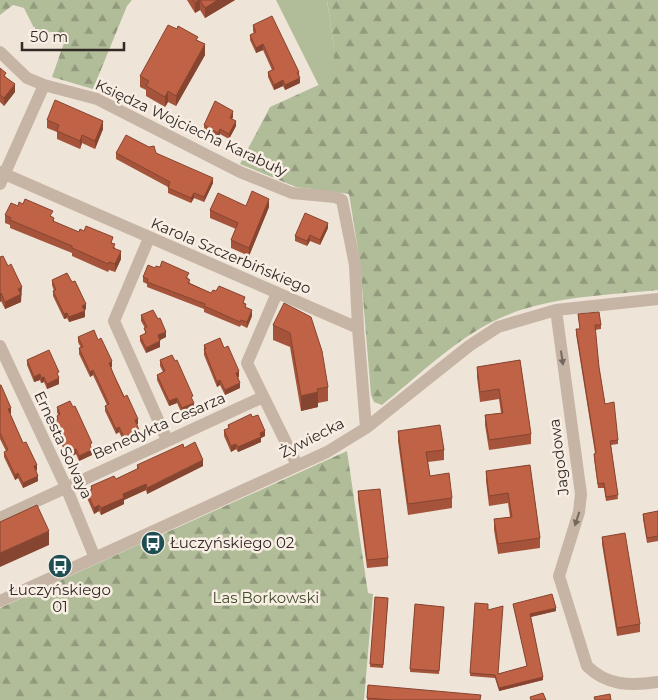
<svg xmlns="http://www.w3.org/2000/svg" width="658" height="700" font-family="Montserrat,sans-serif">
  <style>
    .green { fill: #b1bd99 }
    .forest { fill: url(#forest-firs) }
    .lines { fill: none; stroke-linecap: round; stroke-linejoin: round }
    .street { stroke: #c6b4a5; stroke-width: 12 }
    .wall { fill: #a5543b }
    .shaded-wall { fill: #864530 }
    .building { fill: #c06245; stroke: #864530 }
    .oneway { fill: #75685f }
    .labels { text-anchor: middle; stroke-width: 5; stroke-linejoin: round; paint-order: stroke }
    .street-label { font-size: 15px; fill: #322a26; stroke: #f8eee4 }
    .poi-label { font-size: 15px; fill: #322a26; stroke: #f8eee4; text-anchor: start }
    .park-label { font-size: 15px; fill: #424f2b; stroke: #f8eee4 }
  </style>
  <defs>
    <pattern id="forest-firs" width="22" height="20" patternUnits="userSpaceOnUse" patternTransform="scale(1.25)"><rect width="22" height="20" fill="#b1bd99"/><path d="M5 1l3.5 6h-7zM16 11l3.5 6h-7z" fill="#919a7d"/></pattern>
  </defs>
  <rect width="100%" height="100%" fill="#efe4d8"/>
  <path class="green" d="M276 0H327L334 48 335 78 319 86Z"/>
  <path class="forest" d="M0 0H132L127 6 93 89 52 77 64 43 58 33 35 30 24 8 13 5 0 15Z
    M327 0H658V290C600 296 540 296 488 324 449 345 416 378 382 405L374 402 371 395 360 262 349 194 296 187 240 164 270 107 334 78V48Z
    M347 451 368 593 373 594 364 700H0V608L140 544 142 550 165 539 163 534Z"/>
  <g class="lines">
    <path class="street" d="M0 52 27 78 44 85 97 99 240 172 292 193 335 197 342 200 355 265 358 328
      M0 172 358 328 366 428
      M0 184 44 85
      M149 238 114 321 167 440
      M277 293 247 363 297 465
      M556 310 581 494 579 512 559 576 587 666C607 686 631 686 658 682
      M0 346 66 487 95 558
      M0 518 263 397
      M0 601 327 452 366 428 469 346 498 327 556 310 658 299"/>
  </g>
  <path class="wall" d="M187 0H235L205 18 200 10 195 13Z
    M253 25 299 72 300 83 285 90 283 86 274 90 268 77V72L272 70 263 50 256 53 250 40V35L254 33 253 31Z
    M198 40 205 55 176 106 168 102 165 107 146 96V90L140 87V76Z
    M0 68 15 92 4 106 0 102Z
    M233 117 232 119 236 126 229 139 220 134 218 138 204 131V125Z
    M47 120 103 129 95 149 82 143 80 149 57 139V132L47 128Z
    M116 153H156L213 183 204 202 194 198 191 203 168 193V187L116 159Z
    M18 206 53 217 54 222 79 232 113 244 115 248 121 259 115 272 109 270 108 272 72 256V253L10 228V225L5 223V215Z
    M246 206 269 207 249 256 231 248V240L236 229 210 218V210Z
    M328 228 320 245 310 241 307 246 295 241V236Z
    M0 257 22 295H21V302L5 309 1 301 0 302Z
    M155 268 189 278 188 279 190 283 211 293 245 303V304L246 308 252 316 247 328 241 325 240 327 204 312V309L147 287V284L143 282V277Z
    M52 280 86 309 84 310 85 317 69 322 67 318 64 319 53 296V291H54L52 285Z
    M578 314 601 325V329L595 330 599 367 605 404 618 440V444L611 445 618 499 606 501 604 488H598L594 458V454L595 453 576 334V329H580Z
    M141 315 166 337 160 340V347L146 353 140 341V336L145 334V328L141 321Z
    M311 317 328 387V401L318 403V407L301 411 290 347 273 340V325Z
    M78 337 98 340 112 367H111L113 373 138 424H137L139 435 124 442 119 432 116 434 105 411V406L107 405 93 375 90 377 79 354V348H81L78 342Z
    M204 345 239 377H238L240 388 225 395 220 385 217 387 204 355Z
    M27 360 59 377V384L47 389 44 382 41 383 40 380 34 382 27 365Z
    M160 360 193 402 194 408 182 414 177 403 169 406 157 380V375L163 372 160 366Z
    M520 360 531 434V444L489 450 485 425V415L501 413 499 399 480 402 477 377V367Z
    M0 385 11 413 10 414 23 443 37 470 36 471 38 481 23 488 18 478 15 480 4 457V452L6 451 0 439Z
    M57 407 92 449V455L79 461 76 454 72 456 71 452 66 454 53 427V422L57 420V416L58 415 57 412Z
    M252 417 265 436 261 438V442L238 452 236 449 231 452 224 436V430L228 429V425Z
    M398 431 444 450V460L428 462 430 476 452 498V508L408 515 398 441Z
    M184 448 203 466 147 494 146 490 124 500V504L101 515 99 511 94 514 87 498V492L91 490V486L116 479 137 469V465Z
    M530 465 540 538V548L498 554 494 530V519L510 517 508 503 489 506 486 481V471Z
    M358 491 388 558V566L367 568 358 499Z
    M658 511V541L647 543 643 519V514Z
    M602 537 640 624V632L617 636 602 544Z
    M375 597 388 598 383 668 370 667Z
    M475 603 488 610 498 674 527 666 513 604 556 611 531 617 543 680 499 691 495 678 470 676Z
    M415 604 444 607 439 674 410 672Z
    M368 685 480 700H367Z"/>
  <path class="shaded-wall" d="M200 0V10L195 13V3Z
    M218 0H235L205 18V8Z
    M205 44V55L176 106V96Z
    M263 44V50L256 53V48Z
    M300 78V83L285 90V85Z
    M283 80V86L274 90V85Z
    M15 84V92L4 106V98Z
    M168 91V102L165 107V97Z
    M233 111V117L230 123V118Z
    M103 121V129L95 149V141Z
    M236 121V126L229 139V134Z
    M220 129V134L218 138V133Z
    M82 135V143L80 149V141Z
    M213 178V183L204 202V197Z
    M194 193V198L191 203V198Z
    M269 199V207L249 256V248Z
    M328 223V228L320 245V240Z
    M310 235V241L307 246V241Z
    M121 251V259L115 272V264Z
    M22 287 21 302 5 309V302L18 289Z
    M1 293V301L0 302V294Z
    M86 304V309L82 311V306Z
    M252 310V316L247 328V322Z
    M85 311V317L69 322V317Z
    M67 313V318L64 319V314Z
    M166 332V337L158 341V335Z
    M160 341V347L146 353V348Z
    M112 361V367L109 368V363Z
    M93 370V375L90 377V372Z
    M239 371V377L236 378V373Z
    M40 374V380L34 382V377Z
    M44 377V382L41 383V378Z
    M59 378V384L47 389V384Z
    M220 380V385L217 387V382Z
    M240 383V388L225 395V390Z
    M318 392V407L301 411V396Z
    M177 398V403L169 406V401Z
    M194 403V408L182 414V408Z
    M11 408V413L8 415V409Z
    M138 419V424L135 425V420Z
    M119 427V432L116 434V429Z
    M139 430V435L124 442V437Z
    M265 431V436L261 438V442L238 452V447L260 433Z
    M236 444V449L231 452V446Z
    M71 447V452L66 454V449Z
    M76 449V454L72 456V450Z
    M92 450V455L79 461V456Z
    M203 460V466L147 494V488Z
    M37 465V470L34 471V466Z
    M18 473V478L15 480V475Z
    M38 476V481L23 488V483Z
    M146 484V490L124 500V504L101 515V508L123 494Z
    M99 505V511L94 514V508Z
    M49 531V545L0 567V553Z
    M556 608V611L530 617V614Z
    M543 677V680L499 691V688Z"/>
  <path class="building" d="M193 0H199L195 3Z
    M200 0H218L205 8Z
    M272 16 299 72 297 73 300 78 285 85 283 80 274 85 268 72 274 69 263 44 256 48 250 35 256 32 253 25Z
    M168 25 177 29 178 26 198 37 196 40 205 44 176 96 168 91 165 97 146 86 149 81 140 76Z
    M0 68 6 73 4 76 15 84 4 98 0 95Z
    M55 100 103 121 95 141 82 135 80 141 57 131 59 125 47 120Z
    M215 101 233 111 230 118 236 121 229 134 220 129 218 133 204 125Z
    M126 135 149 147 154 146 156 153 213 178 204 197 194 193 191 198 168 188 170 182 116 153Z
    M252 191 269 199 249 248 231 240 238 223 210 210 218 193 246 206Z
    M25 199 53 211 50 216 54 218 53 221 79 232 80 229 84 231 86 226 113 237 111 243 115 244 113 248 121 251 115 264 109 262 108 264 72 248V246L10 220 11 218 5 215 11 203 18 206 19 202 23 204Z
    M305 213 328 223 320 240 310 235 307 241 295 236Z
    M3 256 8 266 11 264 22 287 18 289 21 294 5 302 1 293 0 294V257Z
    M162 261 189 273 186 278 190 280 188 283 211 293 213 290 216 291 219 286 245 297 243 303 246 304 245 307 252 310 247 322 241 320 240 322 204 306 205 304 147 282 148 279 143 277 148 265 155 268 156 266 160 267Z
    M67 273 72 282 75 281 86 304 82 306 85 311 69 317 67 313 64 314 53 291 56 290 52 280Z
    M284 303 311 317 322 351 328 387 317 389 318 392 301 396 290 333 273 325Z
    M153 310 158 319 160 318 166 332 158 335 160 341 146 348 140 336 146 333 144 328 147 327 141 315Z
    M599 312 601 325H595L599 367 605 404 614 402 618 440 610 441 618 495 606 497 604 483 598 484 594 454 596 453 576 329H580L578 314Z
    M94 330 98 340 101 338 112 361 109 363 113 373 124 397 127 395 138 419 135 420 139 430 124 437 119 427 116 429 105 406 109 404 93 370 90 372 79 348 83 347 78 337Z
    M220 338 224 348 228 346 239 371 236 373 240 383 225 390 220 380 217 382 204 349H206L204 345Z
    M49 350 59 372 57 373 59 378 47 384 44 377 41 378 40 374 34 377 27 360Z
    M172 355 175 361 177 360 193 396 191 397 194 403 182 408 177 398 169 401 157 375 165 371 160 360Z
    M520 360 531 434 489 440 485 415 503 413 499 389 480 392 477 367Z
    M0 385H1L11 408 8 409 23 443 26 442 37 465 34 466 38 476 23 483 18 473 15 475 4 452 8 450 0 433Z
    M70 401 73 407 75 406 92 443 90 444 92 450 79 456 76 449 72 450 71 447 66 449 53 422 58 419 57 416 60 414 57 407Z
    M251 414 252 417 258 415 265 431 260 433 261 437 238 447 236 444 231 446 224 430 229 428 228 425Z
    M440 425 444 450 426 452 430 476 449 473 452 498 408 504 398 431Z
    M195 442 203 460 147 488 146 484 123 494 124 498 101 508 99 505 94 508 87 492 92 489 91 486 114 476 116 479 139 468 137 465 183 444 184 448Z
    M530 465 540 538 498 544 494 519 512 517 508 493 489 496 486 471Z
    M380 489 388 558 367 560 358 491Z
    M37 505 49 531 0 553V522Z
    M658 511V536L647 538 643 514Z
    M625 533 640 624 617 628 602 537Z
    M552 594 556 608 530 614 543 677 499 688 495 675 470 673 475 603 488 604V610L503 606 498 674 527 666 513 604Z
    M375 597 388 598 383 665 370 664Z
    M415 604 444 607 439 671 410 669Z
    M368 685 481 695 480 700H393L367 698Z
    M543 693 546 700H531L530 697Z
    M610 694 611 700H595L594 697Z"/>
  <defs><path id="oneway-solid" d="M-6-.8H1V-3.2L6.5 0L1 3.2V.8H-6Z" transform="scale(1.25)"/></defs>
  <g class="oneway">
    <use href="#oneway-solid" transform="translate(562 358) rotate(82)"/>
    <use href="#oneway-solid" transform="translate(577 519) rotate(108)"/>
  </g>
  <defs>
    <g id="bus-disc" transform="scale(1.25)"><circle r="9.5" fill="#1e4e51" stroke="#f8eee4"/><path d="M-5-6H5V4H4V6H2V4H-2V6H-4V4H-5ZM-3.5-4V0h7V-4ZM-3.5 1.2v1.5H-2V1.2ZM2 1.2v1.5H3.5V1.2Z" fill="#fff"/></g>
  </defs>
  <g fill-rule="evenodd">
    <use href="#bus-disc" x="153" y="543"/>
    <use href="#bus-disc" x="60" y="566"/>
  </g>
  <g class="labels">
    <g class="street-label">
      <text transform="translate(191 128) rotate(25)" y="5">Księdza Wojciecha Karabuły</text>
      <text transform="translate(231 256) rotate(23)" y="5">Karola Szczerbińskiego</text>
      <text transform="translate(159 426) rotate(-24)" y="5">Benedykta Cesarza</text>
      <text transform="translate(312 438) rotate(-27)" y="5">Żywiecka</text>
      <text transform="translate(63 445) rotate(65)" y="5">Ernesta Solvaya</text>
      <text transform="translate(559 457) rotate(-97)" y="5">Jagodowa</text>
    </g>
    <g class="poi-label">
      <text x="170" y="548">Łuczyńskiego 02</text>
      <text x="60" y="595" text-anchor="middle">Łuczyńskiego<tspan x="60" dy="17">01</tspan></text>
    </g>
    <g class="park-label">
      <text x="266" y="603">Las Borkowski</text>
    </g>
  </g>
  <path d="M22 42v8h102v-8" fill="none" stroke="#322a26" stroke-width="2.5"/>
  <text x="30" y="42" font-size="15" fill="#322a26" stroke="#f8eee4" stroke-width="4" paint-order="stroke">50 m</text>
</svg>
